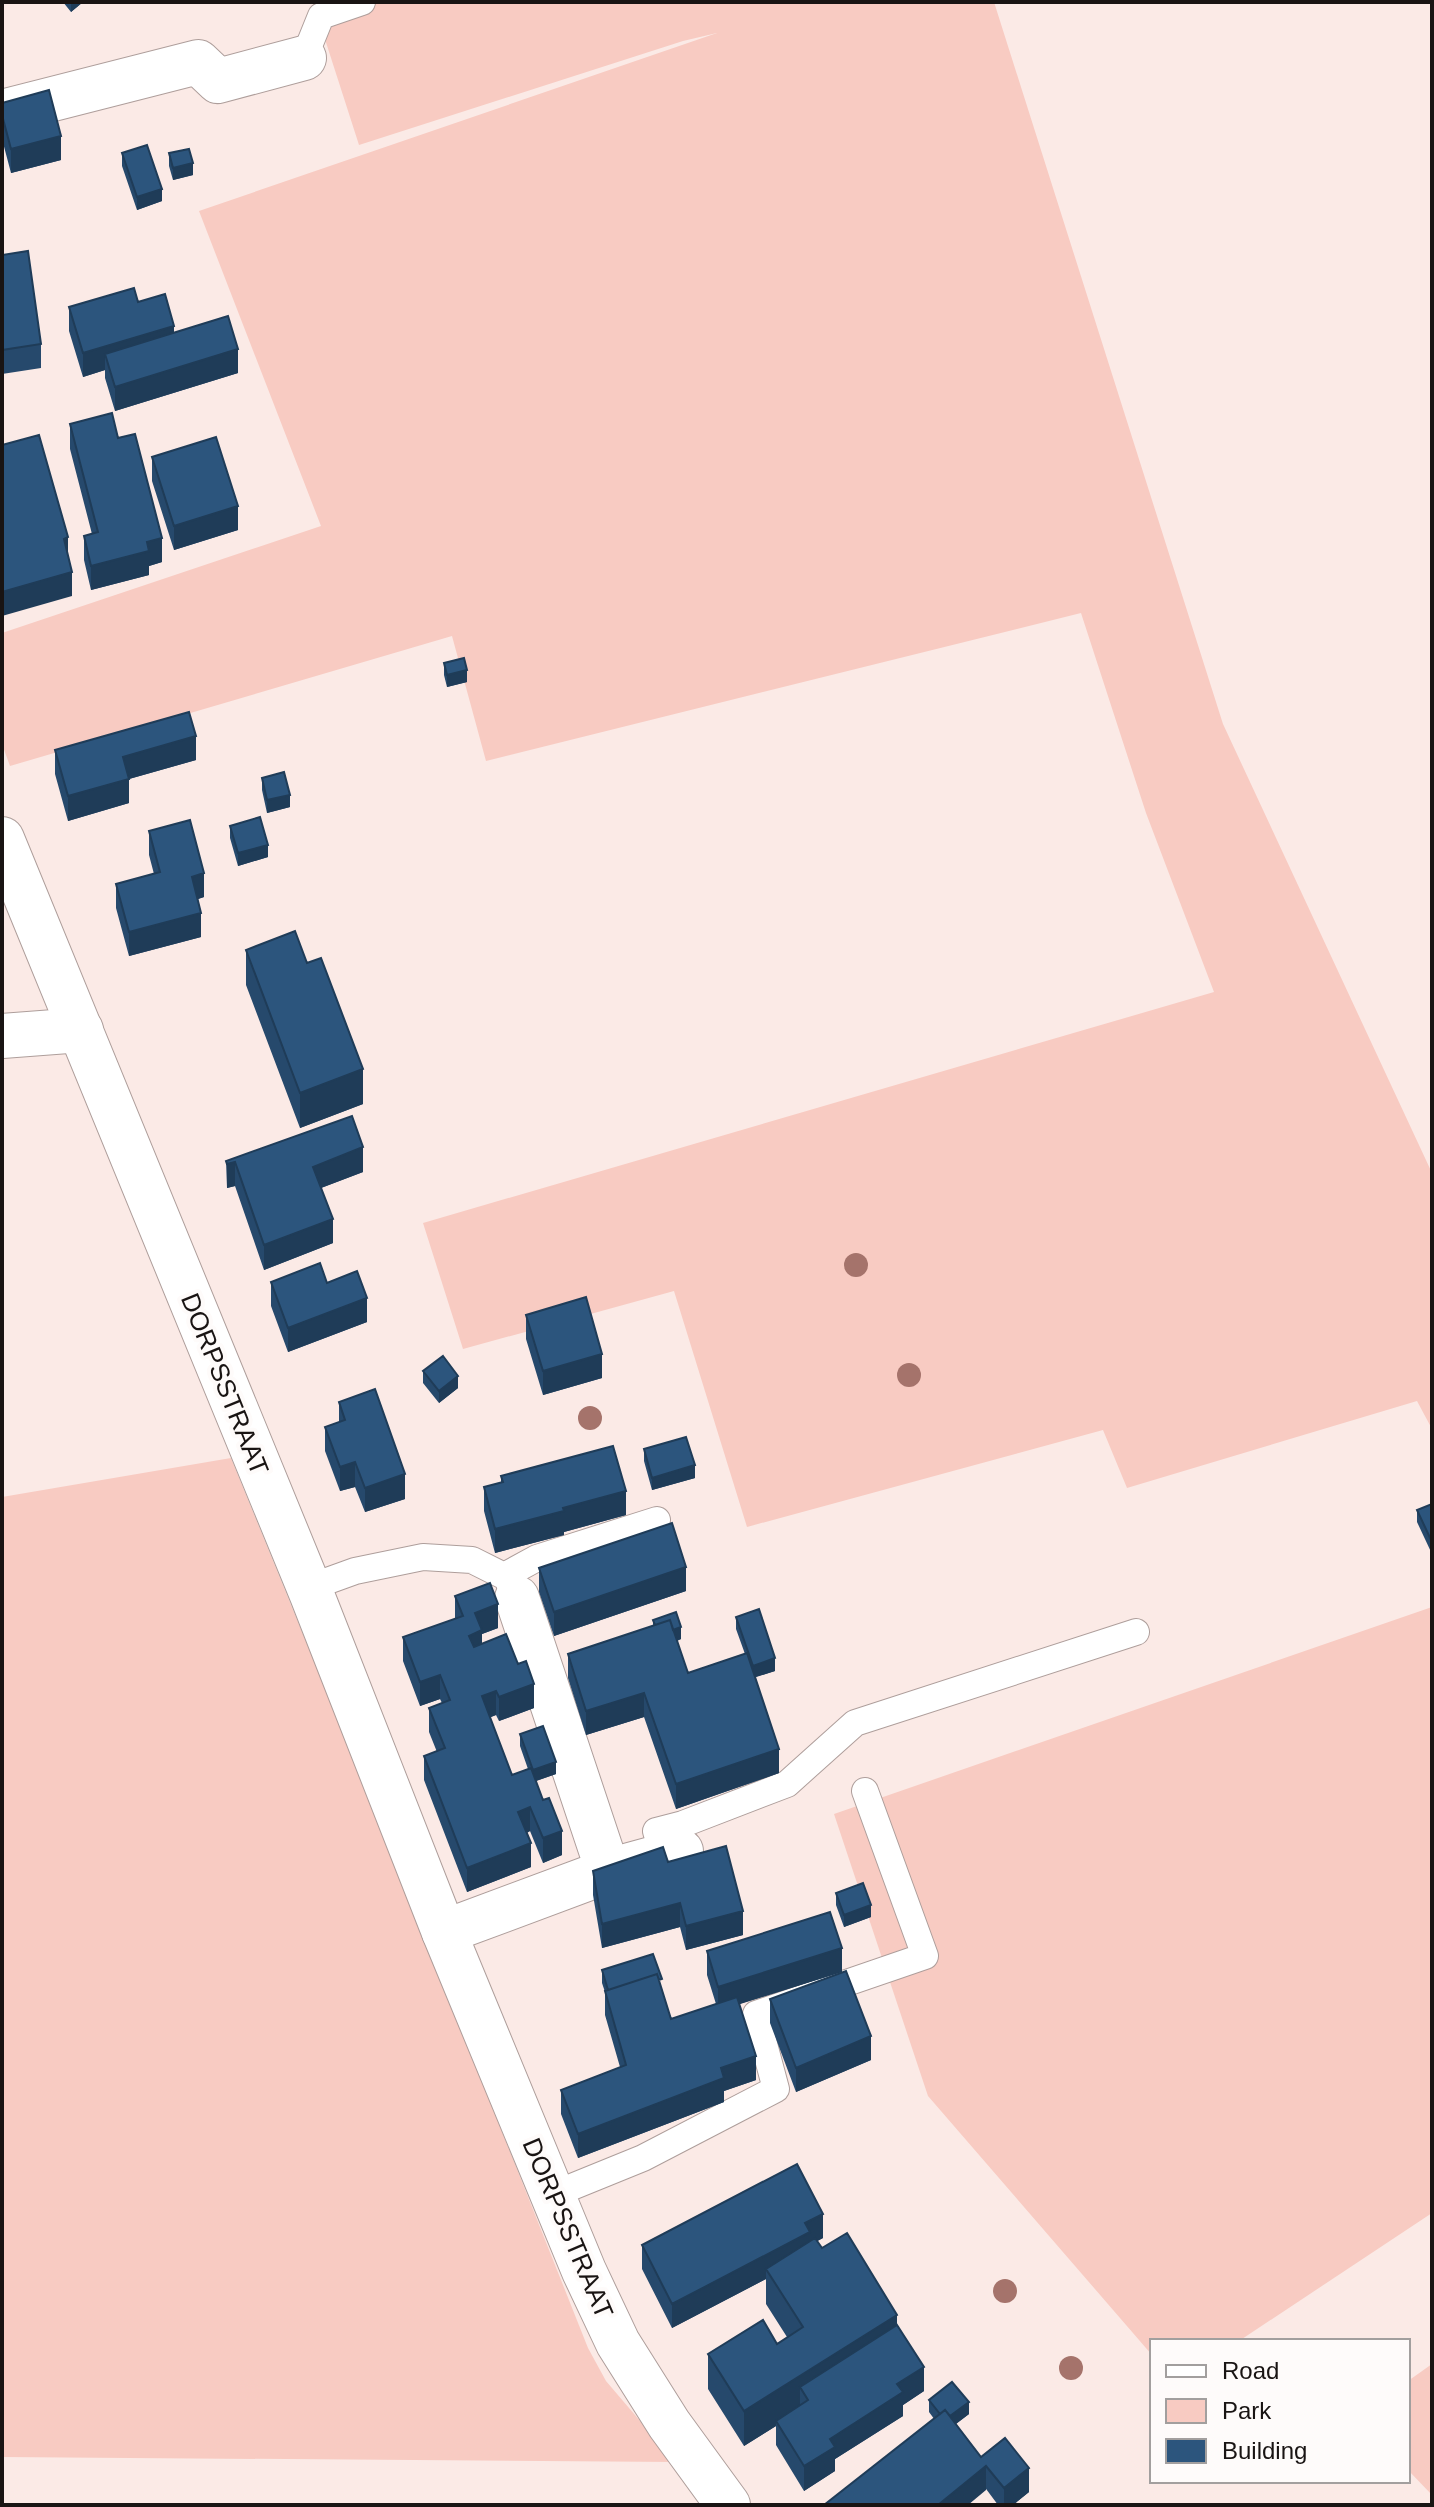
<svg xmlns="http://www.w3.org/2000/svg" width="1434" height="2507" font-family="Arial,sans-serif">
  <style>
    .green { fill: #f8cbc2 }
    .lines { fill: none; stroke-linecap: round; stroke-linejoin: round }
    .service-casing { stroke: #ae9e9b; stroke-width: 28 }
    .minor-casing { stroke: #ae9e9b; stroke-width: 46 }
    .tertiary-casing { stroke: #ae9e9b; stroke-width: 46 }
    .service { stroke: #fff; stroke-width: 26 }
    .minor { stroke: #fff; stroke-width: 44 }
    .tertiary { stroke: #fff; stroke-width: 44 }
    .tree { fill: #a5736b }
    .wall { fill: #26496c }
    .shaded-wall { fill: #1f3c58 }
    .building { fill: #2c557d; stroke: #1f3c58; stroke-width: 2 }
    .labels { text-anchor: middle; stroke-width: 8; stroke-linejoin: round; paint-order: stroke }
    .street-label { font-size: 26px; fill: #191413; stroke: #fefbfa }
  </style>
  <rect width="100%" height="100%" fill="#fbeae6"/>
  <path class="green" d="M313 2H994L1223 724 1432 1173V1429L1417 1401 1127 1488 1103 1430 747 1527 674 1291 463 1349 423 1223 1214 992 1146 813 1081 613 486 761 452 636 10 766 2 744V633L321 526 199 211 717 33 683 41 359 145Z
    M231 1458 356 1764 588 2348 606 2381 675 2462 2 2457V1497Z
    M1432 1607V2213L1239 2341H1152V2355L928 2096 834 1814Z
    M1432 2364V2495L1408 2470V2381Z"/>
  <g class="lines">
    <g class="service-casing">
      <path id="service" d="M304 58 321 16 362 2
        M504 1576 537 1558 657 1520
        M308 1588 355 1571 423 1557 472 1560 506 1577 517 1598
        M663 1856 656 1831 683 1824 787 1784 855 1723 1136 1632
        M552 2195 643 2158 776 2089 756 2014 925 1956 865 1791"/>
    </g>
    <g class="minor-casing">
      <path id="minor" d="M2 112 198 62 218 81 304 58
        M2 1036 81 1030
        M517 1598 608 1871
        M444 1932 608 1871 681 1851"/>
    </g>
    <g class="tertiary-casing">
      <path id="tertiary" d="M2 839 312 1595 444 1932 584 2271 618 2343 669 2424 728 2505"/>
    </g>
    <use href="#service" class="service"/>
    <use href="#minor" class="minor"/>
    <use href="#tertiary" class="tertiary"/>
  </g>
  <g class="tree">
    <circle cx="856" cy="1265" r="12"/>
    <circle cx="909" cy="1375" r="12"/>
    <circle cx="590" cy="1418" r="12"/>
    <circle cx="1005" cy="2291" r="12"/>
    <circle cx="1071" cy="2368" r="12"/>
  </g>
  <path class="wall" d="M63 2H83L71 12Z
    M2 103 61 160 11 173 2 139Z
    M122 153 162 201 137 210 122 166Z
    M169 153 193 175 173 180 169 166Z
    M2 255 41 344V368L2 374Z
    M138 302 174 332 238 373 115 411 105 378V370L83 377 69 331V307Z
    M70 424 118 438 162 562 149 566V575L91 590 84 560V536L92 534 70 449Z
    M152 457 238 530 174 550 152 481Z
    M444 663 467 682 447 687 444 675Z
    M55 750 196 760 129 779V803L68 821 55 774Z
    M262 778 290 807 267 813 262 790Z
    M230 826 268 857 238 866 230 838Z
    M149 831 204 897 198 899 201 937 129 956 116 908V884L154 874 149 855Z
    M246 950 363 1104 300 1128 246 985Z
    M226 1161 363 1172 321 1188 333 1243 264 1270 235 1186 227 1188Z
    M271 1282 327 1283 367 1322 288 1352 271 1306Z
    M526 1315 602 1378 543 1395 526 1339Z
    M423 1371 458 1388 439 1403 423 1383Z
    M339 1402 405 1499 365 1512 355 1487 340 1491 325 1451V1427L339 1422Z
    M644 1449 695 1478 652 1490 644 1461Z
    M501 1476 626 1515 564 1532V1535L495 1553 484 1511V1487L501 1483Z
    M1432 1504V1554L1417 1522V1510Z
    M539 1568 686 1591 554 1636 539 1592Z
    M455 1596 498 1628 482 1634V1644L534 1708 499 1721 496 1715 490 1717 512 1775 528 1769 520 1746V1734L556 1774 536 1781 562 1855 543 1863 530 1831 527 1833 531 1867 467 1892 424 1780V1756L437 1752 429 1732V1708L442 1703 440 1699 420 1706 403 1661V1637L455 1619Z
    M736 1617 775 1671 755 1677 779 1773 676 1809 644 1717 586 1735 568 1678V1654L653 1626V1620L681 1639 677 1641 688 1673 745 1654 736 1629Z
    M668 1862 743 1935 686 1950 680 1927 602 1948 593 1895V1871Z
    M836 1893 871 1917 844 1927 836 1905Z
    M707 1951 842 1972 739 2004 756 2080 724 2091V2102L578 2158 561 2114V2090L620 2067 605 2015V1992L602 1983V1970L662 1989 671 2019 716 2004 707 1975Z
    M770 1999 871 2060 796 2092 770 2023Z
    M823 2238 817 2241 822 2248 897 2325 924 2391 903 2405V2416L835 2459V2471L804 2491 776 2445V2426L744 2446 708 2389V2354L777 2344 787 2337 766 2304V2279L672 2328 642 2269V2245Z
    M929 2400 969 2414 956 2424 981 2457 1029 2492 1013 2505H998L929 2412Z"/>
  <path class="shaded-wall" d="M71 2H83L71 12Z
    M61 136V160L11 173V149Z
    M193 163V175L173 180V168Z
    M162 189V201L137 210V197Z
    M174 326V350L105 354V370L83 377V353Z
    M238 349V373L115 411V387Z
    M238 506V530L174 550V526Z
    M68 537V562L64 539Z
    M162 538V562L149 566V575L91 590V566L147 542Z
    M72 572V596L2 616V592Z
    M467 670V682L447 687V675Z
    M196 736V760L129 779V803L68 821V796L123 757Z
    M290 795V807L267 813V800Z
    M268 845V857L238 866V853Z
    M204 873V897L192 901V877Z
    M201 913V937L129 956V932Z
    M363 1069V1104L300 1128V1093Z
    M363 1147V1172L313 1191V1167Z
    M235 1162V1186L227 1188V1164Z
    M333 1219V1243L264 1270V1245Z
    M367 1298V1322L288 1352V1328Z
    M602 1354V1378L543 1395V1371Z
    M458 1376V1388L439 1403V1391Z
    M355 1462V1487L340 1491V1467Z
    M695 1465V1478L652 1490V1478Z
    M405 1474V1499L365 1512V1488Z
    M626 1491V1515L564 1532V1535L495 1553V1529L563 1508Z
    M686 1567V1591L554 1636V1612Z
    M498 1604V1628L482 1634V1654L469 1660V1636L475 1613Z
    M681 1627V1639L658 1647V1635Z
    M775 1658V1671L753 1678V1666Z
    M440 1675V1699L420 1706V1682Z
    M534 1684V1708L499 1721V1697Z
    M496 1691V1715L482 1721V1696Z
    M644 1693V1717L586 1735V1711Z
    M779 1749V1773L676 1809V1784Z
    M556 1762V1774L533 1782V1770Z
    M530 1807V1831L518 1836V1812Z
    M562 1831V1855L543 1863V1838Z
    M531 1843V1867L467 1892V1868Z
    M680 1903V1927L602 1948V1924Z
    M871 1905V1917L844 1927V1915Z
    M743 1911V1935L686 1950V1926Z
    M842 1948V1972L718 2011V1987Z
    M871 2036V2060L796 2092V2068Z
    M756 2056V2080L724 2091V2102L578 2158V2134L721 2068Z
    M823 2214V2238L766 2269V2279L672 2328V2304L805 2223Z
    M897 2315V2350L808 2400 800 2387V2411L776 2421V2426L744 2446V2411Z
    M924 2367V2391L903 2405V2416L835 2459V2471L804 2491V2466L830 2439 897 2384Z
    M969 2402V2414L945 2432V2420Z
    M986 2466V2490L968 2505H938Z
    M1029 2468V2492L1013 2505H1004V2488Z"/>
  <path class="building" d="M49 90 61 136 11 149 2 115V103Z
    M147 145 162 189 137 197 122 153Z
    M189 149 193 163 173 168 169 153Z
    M28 251 41 344 2 350V255Z
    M134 288 138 302 165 294 174 326 83 353 69 307Z
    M228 316 238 349 115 387 105 354Z
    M112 413 118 438 135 434 162 538 147 542 149 551 91 566 84 536 98 532 70 424Z
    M39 435 68 537 64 539 72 572 2 592V445Z
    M216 437 238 506 174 526 152 457Z
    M464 658 467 670 447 675 444 663Z
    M189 712 196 736 123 757 129 779 68 796 55 750Z
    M284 772 290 795 267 800 262 778Z
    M260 817 268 845 238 853 230 826Z
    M190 820 204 873 192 877 201 913 129 932 116 884 160 872 149 831Z
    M295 931 307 963 321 958 363 1069 300 1093 246 950Z
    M352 1116 363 1147 313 1167 333 1219 264 1245 235 1162 227 1164 226 1161Z
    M320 1263 327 1283 357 1271 367 1298 288 1328 271 1282Z
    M586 1297 602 1354 543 1371 526 1315Z
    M443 1356 458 1376 439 1391 423 1371Z
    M375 1389 405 1474 365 1488 355 1462 340 1467 325 1427 345 1420 339 1402Z
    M686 1437 695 1465 652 1478 644 1449Z
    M613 1446 626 1491 563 1508 564 1511 495 1529 484 1487 503 1482 501 1476Z
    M1432 1504V1542L1417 1510Z
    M672 1523 686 1567 554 1612 539 1568Z
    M490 1583 498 1604 475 1613 482 1630 469 1636 474 1647 506 1634 518 1664 526 1661 534 1684 499 1697 496 1691 482 1696 512 1775 531 1768 543 1800 549 1798 562 1831 543 1838 530 1807 518 1812 531 1843 467 1868 424 1756 445 1748 429 1708 450 1700 440 1675 420 1682 403 1637 463 1616 455 1596Z
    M759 1609 775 1658 753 1666 736 1617Z
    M676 1612 681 1627 673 1630 670 1620 655 1625 653 1620Z
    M670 1620 688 1673 747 1653 779 1749 676 1784 644 1693 586 1711 568 1654Z
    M543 1726 556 1762 533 1770 520 1734Z
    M726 1846 743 1911 686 1926 680 1903 602 1924 593 1871 663 1847 668 1862Z
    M863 1883 871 1905 844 1915 836 1893Z
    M830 1912 842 1948 718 1987 707 1951Z
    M653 1954 662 1979 659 1980 657 1974 608 1990 602 1970Z
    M846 1971 871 2036 796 2068 770 1999Z
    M657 1974 671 2019 737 1997 756 2056 721 2068 724 2078 578 2134 561 2090 626 2065 605 1991Z
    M797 2164 823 2214 805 2223 810 2232 672 2304 642 2245Z
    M847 2233 897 2315 744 2411 708 2354 763 2320 777 2344 803 2327 766 2269 815 2238 822 2248Z
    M897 2325 924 2367 897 2384 903 2392 830 2439 835 2447 804 2466 776 2421 808 2400 800 2387Z
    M952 2382 969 2402 950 2416 945 2410 940 2414 929 2400Z
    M945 2410 981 2457 1005 2438 1029 2468 1004 2488 986 2466 938 2505H824Z"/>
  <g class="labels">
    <g class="street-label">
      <text transform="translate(225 1384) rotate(68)" y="9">DORPSSTRAAT</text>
      <text transform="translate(568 2228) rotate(67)" y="9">DORPSSTRAAT</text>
    </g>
  </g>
  <rect width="1434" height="2507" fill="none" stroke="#191413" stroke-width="8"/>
  <rect x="1150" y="2339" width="260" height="144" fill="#fefbfa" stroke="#a29f9e" stroke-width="2"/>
  <rect x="1166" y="2365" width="40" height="12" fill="#ffffff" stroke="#a29f9e" stroke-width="2"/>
  <text x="1222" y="2379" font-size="24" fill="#191413">Road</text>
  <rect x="1166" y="2399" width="40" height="24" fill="#f8cbc2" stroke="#a29f9e" stroke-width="2"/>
  <text x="1222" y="2419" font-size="24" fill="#191413">Park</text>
  <rect x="1166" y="2439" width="40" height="24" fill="#2c557d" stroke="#a29f9e" stroke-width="2"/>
  <text x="1222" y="2459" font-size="24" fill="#191413">Building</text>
</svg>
